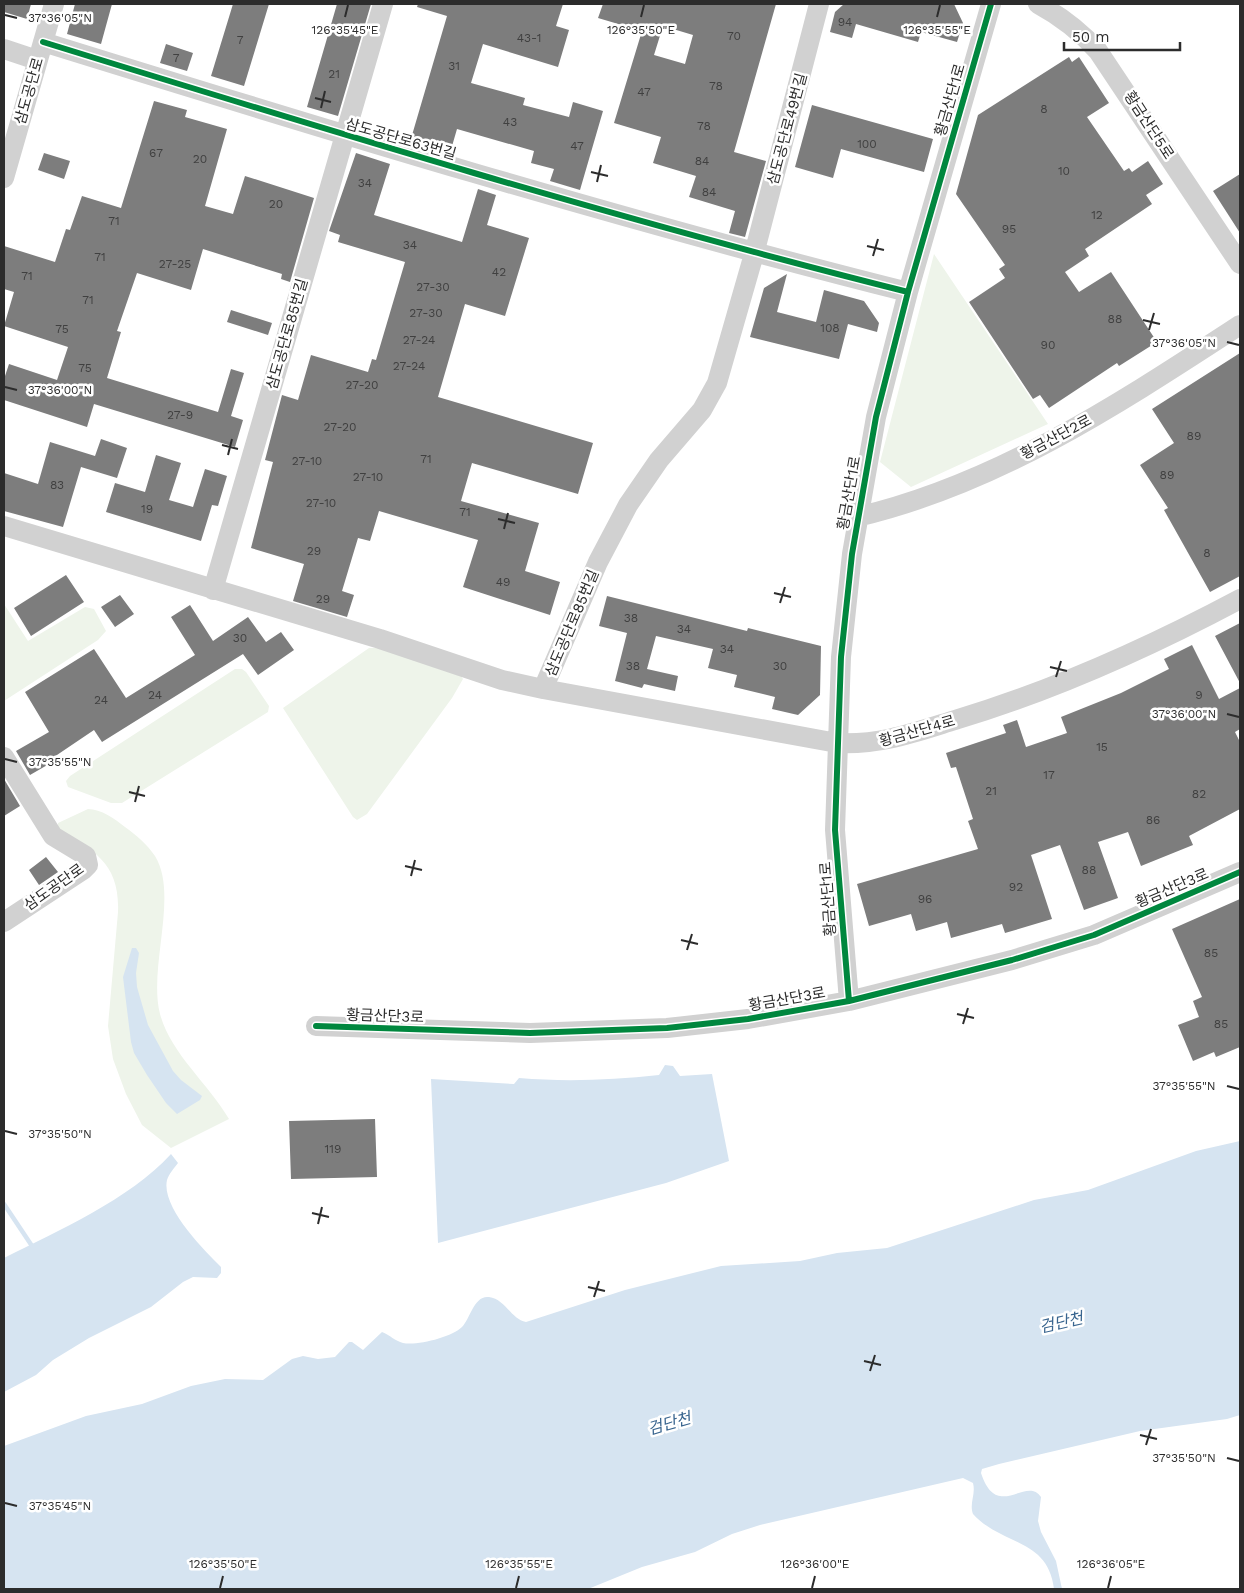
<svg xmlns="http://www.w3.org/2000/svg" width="1244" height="1593" font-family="'Work Sans','Noto Sans KR',sans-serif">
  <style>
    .green { fill: #eef4ea }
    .water { fill: #d6e4f1 }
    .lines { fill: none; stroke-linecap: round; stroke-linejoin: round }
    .stream { stroke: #d6e4f1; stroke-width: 4.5 }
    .building { fill: #7d7d7d; fill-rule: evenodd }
    .minor { stroke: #d1d1d1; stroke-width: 20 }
    .cycleway-casing { stroke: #fff; stroke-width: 9 }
    .cycleway { stroke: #00873e; stroke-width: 6 }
    .ticks { fill: none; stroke: #2c2c2c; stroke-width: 2 }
    .labels { text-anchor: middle; stroke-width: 5; stroke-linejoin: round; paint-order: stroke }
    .number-label { font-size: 12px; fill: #404040 }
    .street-label { font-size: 15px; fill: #2c2c2c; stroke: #fff }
    .water-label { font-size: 16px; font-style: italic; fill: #39658f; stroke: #fff }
    .ticks-label { font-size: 12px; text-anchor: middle; fill: #2c2c2c; stroke: #fff; stroke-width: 5; stroke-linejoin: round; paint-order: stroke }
  </style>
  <rect width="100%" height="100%" fill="#fff"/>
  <path class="green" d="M934 254 1048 424 911 487 880 462Z
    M4 604 28 641 85 607 94 609 106 631 98 640 4 701Z
    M369 648H378L461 676 463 679 452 698 367 814 357 820 353 817 283 708Z
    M235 669H242L246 672 269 706 268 712 122 803H111L68 787 66 781 70 776Z
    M88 809C101 809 115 819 125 827 136 835 147 844 155 856 179 895 148 967 160 1014 171 1054 208 1083 229 1119L171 1148 142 1125 126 1094 113 1059 108 1026 118 912C120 864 95 851 58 829V823Z"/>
  <path class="water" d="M132 948H136L139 953 136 973 137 987 148 1025 173 1071 181 1080 202 1096 200 1100 177 1114 166 1103 147 1075 134 1053 131 1042 123 977Z
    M665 1065 673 1066 680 1076 712 1074 729 1161 666 1183 438 1243 431 1079 514 1084 519 1078C566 1082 611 1080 659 1075Z
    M1240 1141V1415L1227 1419 1140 1431 999 1464 982 1469 981 1473C997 1522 1026 1475 1041 1497L1038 1521 1041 1532 1056 1561 1062 1589H1054C1048 1538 1002 1546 973 1514 969 1503 976 1495 973 1483L963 1478 760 1525 732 1534 695 1552 642 1567 588 1589H4V1446L86 1416 142 1404 191 1386 225 1379 263 1380 292 1359 303 1356 318 1359 335 1357 349 1342H352L363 1350 382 1332C390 1335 395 1341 403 1343 417 1346 452 1337 462 1327 470 1319 474 1295 489 1297 505 1299 511 1319 526 1322L625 1290 721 1266 800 1261 837 1253 887 1248 1034 1200 1088 1190 1196 1151Z
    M171 1154 178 1163C174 1168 169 1174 167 1180 161 1207 203 1249 221 1267V1273L217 1278 193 1277 183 1282 151 1307 89 1338 53 1360 36 1375 4 1392V1258C59 1230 129 1200 171 1154Z"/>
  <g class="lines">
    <path class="stream" d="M4 1204 34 1249"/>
  </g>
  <path class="building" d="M4 4H31L27 19 4 12Z
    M75 4H112L101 44 67 34Z
    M233 4H269L244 86 211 76Z
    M337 4H371L338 116 307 107Z
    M418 4H563L556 26 569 30 558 67 483 44 471 83 525 98 523 105 569 117 573 102 603 111 580 190 550 181 554 169 531 163 534 151 457 129 450 153 410 142 447 16 417 7Z
    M603 4H776L734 152 766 161 745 237 729 233 735 211 689 197 696 176 653 163 661 137 614 123 642 31 598 18ZM663 26 693 35 685 64 654 55Z
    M844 4H954L963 23 957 42 921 32 918 42 856 24 852 38 830 32 835 12Z
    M166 44 193 53 187 71 160 63Z
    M1069 57 1072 62 1079 57 1109 103 1087 117 1124 171 1129 168 1132 172 1148 161 1163 184 1146 195 1152 204 1085 249 1089 256 1065 272 1079 292 1111 272 1157 342 1119 366 1117 363 1049 408 1040 395 1033 399 969 302 1005 278 999 269 1005 265 956 194 978 115Z
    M154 101 187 110 185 117 227 129 205 206 233 214 245 176 314 198 290 282 281 279 282 274 203 249 191 290 137 273 117 331 121 332 107 378 218 412 231 369 244 373 231 416 243 420 235 447 94 404 87 427 4 400V379L9 364 57 380 68 347 4 326 14 292 4 289V246L55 262 66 229 70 230 82 196 121 208Z
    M812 105 933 139 924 172 841 149 833 178 795 167Z
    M44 153 70 161 64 179 38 170Z
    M356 153 390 164 374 215 462 242 478 189 496 195 487 225 529 238 505 316 465 304 438 397 593 443 578 494 472 463 461 501 539 523 525 571 560 582 550 615 463 587 478 540 379 511 370 541 358 538 342 591 354 595 347 617 293 601 304 564 251 548 273 462 265 460 282 395 298 400 311 355 368 372 372 359 376 360 405 262 338 242 340 235 329 231Z
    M1240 174V233L1213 191Z
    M787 274 777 312 816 322 824 290 864 301 879 323 877 332 848 324 839 359 750 337 764 288Z
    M231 310 272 323 268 335 227 322Z
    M1240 353V576L1210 592 1164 510 1168 508 1140 465 1174 443 1152 409Z
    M101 439 127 448 117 478 81 467 63 527 4 511V473L38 484 50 442 95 456Z
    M156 455 181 463 169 500 193 507 205 469 227 476 218 506 212 505 201 541 106 512 115 483 145 492Z
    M66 575 84 602 31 636 14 608Z
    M120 595 134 614 115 627 101 607Z
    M607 596 747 631 748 628 821 646 820 695 798 715 772 709 775 697 734 687 737 675 708 668 713 649 656 636 647 669 678 676 675 691 644 684 642 688 615 681 627 633 599 626Z
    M190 605 213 641 248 617 266 642 281 632 294 650 258 675 243 654 102 742 94 730 54 757 56 760 30 775 16 751 49 732 25 692 94 649 126 698 195 655 171 617Z
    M1240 623V683L1215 636Z
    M1192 645 1219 699 1240 688V729L1235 732 1240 742V809L1189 836 1193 845 1141 866 1128 832 1098 842 1118 898 1084 910 1060 845 1031 855 1052 919 1005 933 1002 924 951 938 947 922 916 931 911 914 869 926 857 884 978 849 968 821 973 819 956 767 951 768 946 753 1006 733 1003 725 1017 720 1026 747 1067 733 1061 717 1121 693 1169 669 1164 659Z
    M4 779 20 806 4 816Z
    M46 857 58 872 39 885 29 870Z
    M1240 899V1047L1216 1057 1214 1052 1193 1061 1178 1025 1199 1017 1193 1001 1202 997 1172 929Z
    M375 1119 377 1177 291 1179 289 1121Z"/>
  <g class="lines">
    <path class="minor" d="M1038 4C1062 17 1080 31 1098 51L1240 264
      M43 42C330 131 617 219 908 292
      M4 49 37 60
      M4 178 54 4
      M857 517C998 484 1120 403 1240 325
      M4 526 380 639 502 680 543 689 598 562 628 505 659 460 702 410 717 383 754 254 819 4
      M213 590 383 4
      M543 689 837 743C881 745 913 733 955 720 1055 690 1148 648 1240 599
      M4 757 53 836 86 856 88 865 83 870 4 922
      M849 1001 835 830 841 657 852 554 876 417 908 292 991 4
      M316 1026 530 1033 667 1028 748 1019 849 1001 1012 960 1094 935 1240 872"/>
    <g class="cycleway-casing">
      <path id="cycleway" d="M43 42C330 131 617 219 908 292
        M849 1001 835 830 841 657 852 554 876 417 908 292 991 4
        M316 1026 530 1033 667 1028 748 1019 849 1001 1012 960 1094 935 1240 872"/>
    </g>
    <use href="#cycleway" class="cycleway"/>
  </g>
  <path class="ticks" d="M5 15 17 18M345 17 348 5M641 17 644 5M937 17 940 5M315 98 331 102M321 108 325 91M591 172 608 176M597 182 601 165M867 246 884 250M873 256 878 239M1143 320 1160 324M1149 330 1154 313M1227 342 1239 345M5 387 17 390M222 445 238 449M228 455 232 439M498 519 515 523M504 529 508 513M774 593 791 597M780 603 785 587M1050 667 1067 671M1056 677 1061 661M1227 714 1239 717M5 759 17 762M129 792 145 796M135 802 139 786M405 866 422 870M411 876 415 860M681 940 698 944M687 950 692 934M957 1014 974 1018M963 1024 968 1008M1227 1086 1239 1089M5 1131 17 1134M312 1213 329 1217M318 1224 322 1207M588 1287 605 1291M594 1297 599 1281M864 1361 881 1365M870 1371 875 1355M1140 1435 1157 1439M1146 1445 1151 1429M1227 1458 1239 1461M5 1503 17 1506M220 1588 223 1576M516 1588 519 1576M812 1588 815 1576M1108 1588 1111 1576"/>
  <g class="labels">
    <g class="number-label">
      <text x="845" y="26">94</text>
      <text x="734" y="40">70</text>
      <text x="529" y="42">43-1</text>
      <text x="240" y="44">7</text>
      <text x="176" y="62">7</text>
      <text x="454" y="70">31</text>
      <text x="334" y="78">21</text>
      <text x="716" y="90">78</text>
      <text x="644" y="96">47</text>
      <text x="1044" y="113">8</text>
      <text x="510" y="126">43</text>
      <text x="704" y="130">78</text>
      <text x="867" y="148">100</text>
      <text x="577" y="150">47</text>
      <text x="156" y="157">67</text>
      <text x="200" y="163">20</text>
      <text x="702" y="165">84</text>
      <text x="1064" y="175">10</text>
      <text x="365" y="187">34</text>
      <text x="709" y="196">84</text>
      <text x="276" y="208">20</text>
      <text x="1097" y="219">12</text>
      <text x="114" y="225">71</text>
      <text x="1009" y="233">95</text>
      <text x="410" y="249">34</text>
      <text x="100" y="261">71</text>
      <text x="175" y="268">27-25</text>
      <text x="499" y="276">42</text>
      <text x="27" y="280">71</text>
      <text x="433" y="291">27-30</text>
      <text x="88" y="304">71</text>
      <text x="426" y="317">27-30</text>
      <text x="1115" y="323">88</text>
      <text x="830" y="332">108</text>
      <text x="62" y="333">75</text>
      <text x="419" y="344">27-24</text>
      <text x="1048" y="349">90</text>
      <text x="409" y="370">27-24</text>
      <text x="85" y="372">75</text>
      <text x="362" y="389">27-20</text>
      <text x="180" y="419">27-9</text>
      <text x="340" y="431">27-20</text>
      <text x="1194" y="440">89</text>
      <text x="426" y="463">71</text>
      <text x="307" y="465">27-10</text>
      <text x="1167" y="479">89</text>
      <text x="368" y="481">27-10</text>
      <text x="57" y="489">83</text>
      <text x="321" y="507">27-10</text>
      <text x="147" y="513">19</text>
      <text x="465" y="516">71</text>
      <text x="314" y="555">29</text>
      <text x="1207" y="557">8</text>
      <text x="503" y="586">49</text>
      <text x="323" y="603">29</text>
      <text x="631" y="622">38</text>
      <text x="684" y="633">34</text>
      <text x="240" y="642">30</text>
      <text x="727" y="653">34</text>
      <text x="633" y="670">38</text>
      <text x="780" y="670">30</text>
      <text x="155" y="699">24</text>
      <text x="1199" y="699">9</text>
      <text x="101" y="704">24</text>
      <text x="1102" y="751">15</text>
      <text x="1049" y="779">17</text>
      <text x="991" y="795">21</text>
      <text x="1199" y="798">82</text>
      <text x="1153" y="824">86</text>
      <text x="1089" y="874">88</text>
      <text x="1016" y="891">92</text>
      <text x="925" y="903">96</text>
      <text x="1211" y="957">85</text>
      <text x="1221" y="1028">85</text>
      <text x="333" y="1153">119</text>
    </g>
    <g class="street-label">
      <text transform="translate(29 91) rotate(-74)" y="5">삼도공단로</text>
      <text transform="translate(950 100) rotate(-74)" y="5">황금산단1로</text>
      <text transform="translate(1149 125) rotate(57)" y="5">황금산단5로</text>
      <text transform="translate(787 129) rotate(-75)" y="5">삼도공단로49번길</text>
      <text transform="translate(401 139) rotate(16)" y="5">삼도공단로63번길</text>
      <text transform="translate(287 334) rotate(-74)" y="5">삼도공단로85번길</text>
      <text transform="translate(1056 437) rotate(-28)" y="5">황금산단2로</text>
      <text transform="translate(849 493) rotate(-80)" y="5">황금산단1로</text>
      <text transform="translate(572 623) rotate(-67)" y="5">삼도공단로85번길</text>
      <text transform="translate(917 731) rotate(-16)" y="5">황금산단4로</text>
      <text transform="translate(54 887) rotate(-35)" y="5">삼도공단로</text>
      <text transform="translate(1172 888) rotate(-23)" y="5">황금산단3로</text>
      <text transform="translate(828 899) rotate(-94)" y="5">황금산단1로</text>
      <text transform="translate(787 999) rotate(-10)" y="5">황금산단3로</text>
      <text transform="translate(385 1016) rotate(2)" y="5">황금산단3로</text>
    </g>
    <g class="water-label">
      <text transform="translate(1061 1322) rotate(-13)" y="6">검단천</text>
      <text transform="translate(669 1423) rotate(-16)" y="6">검단천</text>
    </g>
  </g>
  <g class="ticks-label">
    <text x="60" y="22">37°36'05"N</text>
    <text x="345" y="34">126°35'45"E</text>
    <text x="641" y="34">126°35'50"E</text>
    <text x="937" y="34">126°35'55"E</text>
    <text x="1184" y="347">37°36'05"N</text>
    <text x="60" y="394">37°36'00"N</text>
    <text x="1184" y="718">37°36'00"N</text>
    <text x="60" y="766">37°35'55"N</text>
    <text x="1184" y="1090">37°35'55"N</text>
    <text x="60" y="1138">37°35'50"N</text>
    <text x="1184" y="1462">37°35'50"N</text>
    <text x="60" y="1510">37°35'45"N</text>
    <text x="223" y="1568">126°35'50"E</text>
    <text x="519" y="1568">126°35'55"E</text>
    <text x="815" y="1568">126°36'00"E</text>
    <text x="1111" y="1568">126°36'05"E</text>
  </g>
  <rect width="1244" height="1593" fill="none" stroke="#2c2c2c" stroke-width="10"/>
  <path d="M1064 42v8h116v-8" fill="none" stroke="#2c2c2c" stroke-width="2.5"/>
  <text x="1072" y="42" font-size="15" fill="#2c2c2c" stroke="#ffffff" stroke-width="4" paint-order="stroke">50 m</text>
</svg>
